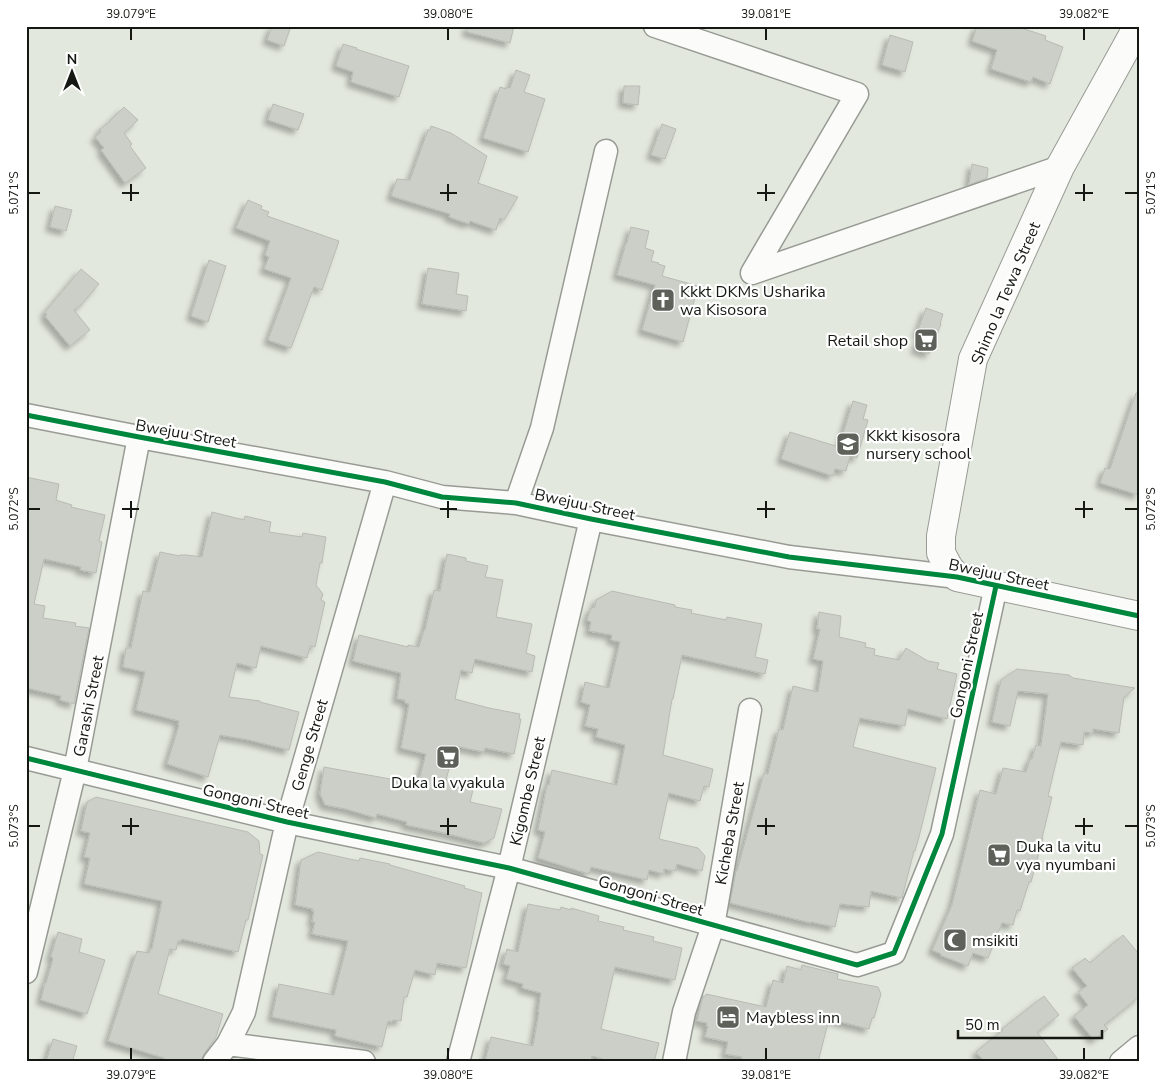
<svg xmlns="http://www.w3.org/2000/svg" width="1165" height="1088" font-family="'Nunito Sans',sans-serif">
  <style>
    .building { fill: #cbcfc7; stroke: #b8bbb4; filter: url(#shadow) }
    .lines { fill: none; stroke-linecap: round; stroke-linejoin: round }
    .street-casing { stroke: #989b94; stroke-width: 25 }
    .secondary-casing { stroke: #989b94; stroke-width: 30 }
    .street { stroke: #fbfcfa; stroke-width: 22 }
    .secondary { stroke: #fbfcfa; stroke-width: 28 }
    .cycleway-casing { stroke: #fff; stroke-width: 8 }
    .cycleway { stroke: #00873e; stroke-width: 5 }
    .ticks { fill: none; stroke: #151812; stroke-width: 2 }
    .labels { text-anchor: middle; stroke-width: 4.5; stroke-linejoin: round; paint-order: stroke }
    .poi-label { font-size: 16px; fill: #151812; stroke: #fff; text-anchor: start }
    .street-label { font-size: 16px; fill: #151812; stroke: #fff }
    .neatline { fill: none; stroke: #151812; stroke-width: 2 }
    .ticks-label { font-size: 12px; text-anchor: middle; fill: #151812 }
  </style>
  <defs>
    <filter id="shadow"><feDropShadow dx="-4.5" dy="4.5" stdDeviation="2.5" flood-color="#0004"/></filter>
  </defs>
  <rect width="100%" height="100%" fill="#e3e8de"/>
  <path class="building" d="M272 26H291L284 46 267 40Z
    M467 26H514L510 43 467 32Z
    M977 26H1015L1046 36 1045 40 1063 47 1050 84 1033 77 1031 82 991 69 997 50 972 41Z
    M890 35 913 42 905 72 882 65Z
    M343 44 357 48 356 49 409 66 399 97 351 82 353 72 336 66Z
    M516 70 530 75 524 92 545 99 528 152 483 138 500 87 506 89 507 87 510 88Z
    M624 86H640L638 105 623 103Z
    M273 104 304 114 298 130 268 120Z
    M124 107 138 120 124 133 132 144 130 146 146 168 125 183 101 150 104 148 95 137 101 132 99 130 109 122Z
    M662 124 676 129 665 159 651 155Z
    M431 126 451 133 487 156 478 183 518 197 504 220 500 218 496 230 470 221 469 224 449 217 450 214 391 196 397 179 410 180 428 130H430Z
    M972 164 988 168 987 178 969 185Z
    M248 200 262 206 261 209 269 212 267 216 339 241 322 290 314 287 291 348 268 340 291 278 264 269 269 257 265 255 270 241 236 228Z
    M55 206 72 210 66 231 50 227Z
    M631 227 649 231 645 248 654 251 651 261 659 263 658 264 665 266 662 276 698 286 683 342 642 330 655 285 617 275 626 243H627Z
    M209 260 226 266 208 322 191 316Z
    M428 268 459 273 456 294 468 296 466 311 422 304Z
    M81 269 99 284 80 306 74 310 90 330 70 346 45 316 47 315 45 312Z
    M926 308 943 314 940 324H941L929 354 915 349 921 334 917 333Z
    M1136 393H1139V495L1100 483 1105 468 1110 469Z
    M853 401 867 405 863 419 868 420 857 458 850 456 846 471 835 469 833 476 781 459 790 432 839 447Z
    M26 477 59 484 56 500 72 505 71 507 105 515 99 541 102 542 96 573 80 570 81 567 44 559 34 604 45 606 43 618 76 623 75 626 89 628 74 704 60 700 61 696 26 688Z
    M212 512 244 520 245 516 271 522 269 532 302 537 303 533 326 537 322 563H320L316 585 323 594 321 600 325 602 315 647 310 646 307 658 261 646 256 668 237 663 229 697 260 701V702L299 712 289 750 249 740 220 735 208 777 167 764 179 725H178L179 721 136 710 145 672 123 667 126 648H131L143 591 150 592 160 552 180 556V555H187L202 557Z
    M447 554 466 558V561L488 566 485 577 503 580 496 617 532 624 526 653 535 656 532 672 475 659 472 673 461 670 455 699 489 708 520 714 519 719H521L514 754 485 748 484 752 455 746 446 780 474 786 470 802 502 809 494 838 484 843 444 833 406 825 407 822 377 814 376 818 346 809 325 805 320 794 324 767 418 784 426 754 401 748 409 704 405 703V700L397 699 401 673 353 661 359 635 408 647V645L419 647 424 630H425L434 590 440 591Z
    M612 591 675 605V607L692 610 691 613 726 620 727 617 762 624 755 657 768 660 765 674 682 655 673 699H672L663 755 713 769 709 787 704 786 700 801 669 793 659 839 698 848 705 856 702 871 677 864 675 871 664 869V874L649 870 647 880 591 867 589 874 538 858 545 832 538 830 547 785H549L552 770 617 785 625 745 596 737 598 729 585 726 590 705 581 702 585 682 609 688 620 642 611 640 612 635 589 631 591 622 587 620 591 608 595 607 596 600Z
    M819 612 841 616 839 637 866 643 865 647 875 649 874 655 899 660 906 648 928 661 939 663 937 669 957 674 947 719 908 709 905 726 860 718 853 747 936 768 919 837 915 851H914L902 898 871 891 869 907 840 904 835 927 811 922V923L730 903 736 871H737L764 773 768 774 779 729 783 730 793 686 818 692 823 661 813 659 820 629H817Z
    M1017 669 1069 675 1073 678 1135 688 1124 697 1119 733 1093 729V733L1084 732 1083 745 1061 742 1048 796 1052 797 1042 838H1043L1031 882H1029L1020 911 1017 910 1013 925 1002 923 988 958 973 953 968 966 940 955 941 954 932 950 952 905 980 790 996 794 1003 768 1026 772 1030 759H1032L1036 745 1041 746 1048 694 1018 691 1010 726 992 722 1001 680Z
    M96 797 248 832 259 841 260 854 263 855 248 920H246L238 952 182 939 181 941H178L176 950 170 949 158 994 223 1014 216 1037 204 1054 201 1062H163L164 1058 108 1041 137 951 149 953 151 948 152 949 162 901 84 884 90 858 84 857 90 833 81 831 87 802Z
    M318 852 359 861 360 858 390 864V865L465 886 464 888 482 893 466 968 437 963 435 975 415 970 407 997H404L401 1021 393 1020 392 1022 388 1021 382 1047 335 1036 336 1030 272 1017 279 984 334 995 348 941 312 934 315 922H312L314 911H312L313 909 295 905 301 860Z
    M528 904 560 910 561 907 571 910V908L599 916 598 921 624 927 623 930 654 937 653 941 682 948 675 980 615 967 601 1029 659 1043 654 1062H612L592 1056 591 1062H485L491 1037 533 1046 539 1012H538L541 993 522 988 523 984 506 979 510 966 503 964 507 949 518 952Z
    M58 932 82 939 79 952 105 960 87 1014 41 1000 45 982 46 983 53 959 51 956Z
    M1123 935 1139 954V997L1104 1025 1108 1029 1094 1040 1074 1016 1088 1005 1078 992 1087 986 1072 968 1085 958 1090 963Z
    M802 965 838 974 837 979 878 987 881 994 874 1018H872L869 1029 829 1019 818 1062H741L742 1057 725 1054 728 1042 705 1037 708 1026H706L707 1023 697 1021 703 996H706V994L766 1007 773 980 783 983 787 966 801 970Z
    M1044 996 1059 1015 1037 1032 1060 1062H985L976 1052 1003 1030 1002 1029Z
    M53 1039 77 1046 72 1062H46Z"/>
  <g class="lines">
    <g class="street-casing">
      <path id="street" d="M655 26 857 94 752 273 1060 167
        M26 415 139 437 385 482 442 497 516 503 591 519 789 557 957 577
        M516 503 542 428 606 151
        M26 758 287 822 509 868 857 965 894 953 942 834 996 586
        M26 972 75 770 139 437
        M228 1044 364 1062
        M214 1062 228 1044 244 1012 287 822 385 482
        M458 1062 509 868 591 519
        M674 1062 684 1012 713 926 750 710
        M1121 1062 1139 1047"/>
    </g>
    <g class="secondary-casing">
      <path id="secondary" d="M1138 26 1060 167 973 359 941 536V553L949 568 957 577 1139 616"/>
    </g>
    <use href="#street" class="street"/>
    <use href="#secondary" class="secondary"/>
    <g class="cycleway-casing">
      <path id="cycleway" d="M26 415 139 437 385 482 442 497 516 503 591 519 789 557 957 577 1139 616
        M26 758 287 822 509 868 857 965 894 953 942 834 996 586"/>
    </g>
    <use href="#cycleway" class="cycleway"/>
  </g>
  <path class="ticks" d="M131 28V40M448 28V40M766 28V40M1084 28V40M131 184V201M448 184V201M766 184V201M1084 184V201M28 193H40M122 193H139M440 193H457M757 193H775M1075 193H1093M1125 193H1138M131 501V518M448 501V518M766 501V518M1084 501V518M28 509H40M122 509H139M440 509H457M757 509H775M1075 509H1093M1125 509H1138M131 818V835M448 818V835M766 818V835M1084 818V835M28 826H40M122 826H139M440 826H457M757 826H775M1075 826H1093M1125 826H1138M131 1048V1060M448 1048V1060M766 1048V1060M1084 1048V1060"/>
  <defs>
    <g id="church-square" transform="scale(1.25)"><rect x="-9" y="-9" width="18" height="18" rx="4" fill="#5d6159" stroke="#fff"/><path d="M-1.2-6h2.4v3.5h3.3v2.4h-3.3V6h-2.4V-.1h-3.3v-2.4h3.3Z" fill="#fff"/></g>
    <g id="supermarket-square" transform="scale(1.25)"><rect x="-9" y="-9" width="18" height="18" rx="4" fill="#5d6159" stroke="#fff"/><path d="M-6-5.5h2.5l.6 2H6L4.5 2H-2.5L-4.4-4H-6ZM-1.5 3.2a1.3 1.3 0 1 0 .1 0ZM3 3.2a1.3 1.3 0 1 0 .1 0Z" fill="#fff"/></g>
    <g id="school-square" transform="scale(1.25)"><rect x="-9" y="-9" width="18" height="18" rx="4" fill="#5d6159" stroke="#fff"/><path d="M0-5L7-2L0 1L-7-2ZM-4 1L0 2.5L4 1V4Q0 6-4 4Z" fill="#fff"/></g>
    <g id="mosque-square" transform="scale(1.25)"><rect x="-9" y="-9" width="18" height="18" rx="4" fill="#5d6159" stroke="#fff"/><path d="M3.5-4.9A6 6 0 1 0 3.5 4.9A5 5 0 1 1 3.5-4.9Z" fill="#fff"/></g>
    <g id="hotel-square" transform="scale(1.25)"><rect x="-9" y="-9" width="18" height="18" rx="4" fill="#5d6159" stroke="#fff"/><path d="M-6-4.5h1.5V1H6V5H4.5V3h-9V5H-6ZM-4 0a1.8 1.8 0 1 1 3.6 0ZM.5 0V-2.5h3Q6-2.5 6 0Z" fill="#fff"/></g>
  </defs>
  <g fill-rule="evenodd">
    <use href="#church-square" x="663" y="300"/>
    <use href="#supermarket-square" x="926" y="340"/>
    <use href="#school-square" x="848" y="444"/>
    <use href="#supermarket-square" x="448" y="757"/>
    <use href="#supermarket-square" x="999" y="855"/>
    <use href="#mosque-square" x="955" y="940"/>
    <use href="#hotel-square" x="728" y="1017"/>
  </g>
  <g class="labels">
    <g class="poi-label">
      <text x="680" y="297">Kkkt DKMs Usharika<tspan x="680" dy="18">wa Kisosora</tspan></text>
      <text x="908" y="346" text-anchor="end">Retail shop</text>
      <text x="866" y="441">Kkkt kisosora<tspan x="866" dy="18">nursery school</tspan></text>
      <text x="448" y="788" text-anchor="middle">Duka la vyakula</text>
      <text x="1016" y="852">Duka la vitu<tspan x="1016" dy="18">vya nyumbani</tspan></text>
      <text x="972" y="946">msikiti</text>
      <text x="746" y="1023">Maybless inn</text>
    </g>
    <g class="street-label">
      <text transform="translate(1005 293) rotate(-67)" y="6">Shimo la Tewa Street</text>
      <text transform="translate(186 433) rotate(10)" y="6">Bwejuu Street</text>
      <text transform="translate(585 504) rotate(12)" y="6">Bwejuu Street</text>
      <text transform="translate(999 574) rotate(12)" y="6">Bwejuu Street</text>
      <text transform="translate(966 665) rotate(-78)" y="6">Gongoni Street</text>
      <text transform="translate(88 706) rotate(-79)" y="6">Garashi Street</text>
      <text transform="translate(309 745) rotate(-74)" y="6">Genge Street</text>
      <text transform="translate(527 791) rotate(-77)" y="6">Kigombe Street</text>
      <text transform="translate(256 801) rotate(13)" y="6">Gongoni Street</text>
      <text transform="translate(729 833) rotate(-80)" y="6">Kicheba Street</text>
      <text transform="translate(651 895) rotate(16)" y="6">Gongoni Street</text>
    </g>
  </g>
  <rect width="1165" height="1088" fill="none" stroke="#ffffff" stroke-width="55"/>
  <g transform="translate(72 72)" stroke="#ffffff" stroke-width="4" paint-order="stroke">
  <path d="M0-4L9 19L0 12L-9 19Z" fill="#151812"/>
  <text y="-8" font-size="14" font-weight="bold" text-anchor="middle" fill="#151812">N</text>
  </g>
  <path d="M958 1030v8h144v-8" fill="none" stroke="#151812" stroke-width="2.5"/>
  <text x="965" y="1030" font-size="15" fill="#151812" stroke="#ffffff" stroke-width="4" paint-order="stroke">50 m</text>
  <rect x="28" y="28" width="1110" height="1032" class="neatline"/>
  <g class="ticks-label">
    <text x="131" y="18">39.079°E</text>
    <text x="448" y="18">39.080°E</text>
    <text x="766" y="18">39.081°E</text>
    <text x="1084" y="18">39.082°E</text>
    <text transform="translate(14 193) rotate(-90)" y="4">5.071°S</text>
    <text transform="translate(1151 193) rotate(-90)" y="4">5.071°S</text>
    <text transform="translate(14 509) rotate(-90)" y="4">5.072°S</text>
    <text transform="translate(1151 509) rotate(-90)" y="4">5.072°S</text>
    <text transform="translate(14 826) rotate(-90)" y="4">5.073°S</text>
    <text transform="translate(1151 826) rotate(-90)" y="4">5.073°S</text>
    <text x="131" y="1079">39.079°E</text>
    <text x="448" y="1079">39.080°E</text>
    <text x="766" y="1079">39.081°E</text>
    <text x="1084" y="1079">39.082°E</text>
  </g>
</svg>
